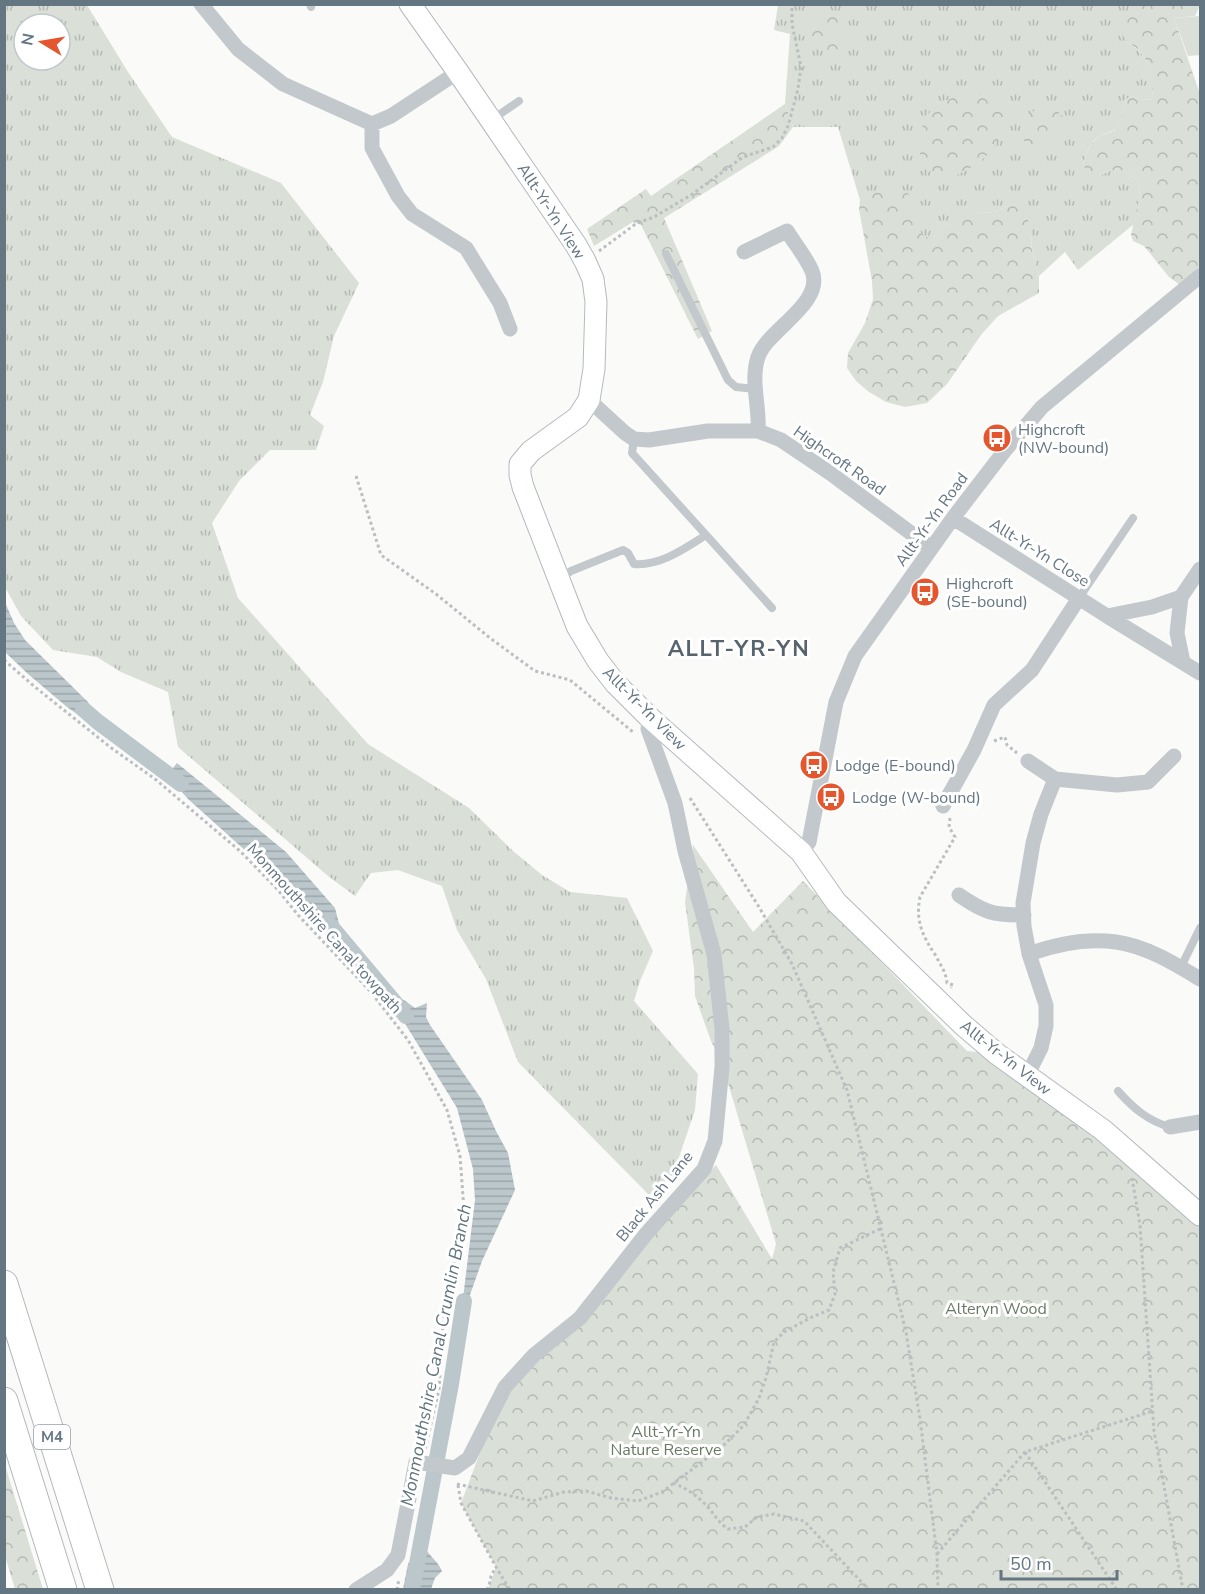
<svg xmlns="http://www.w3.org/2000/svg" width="1205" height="1594" font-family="'Nunito Sans',sans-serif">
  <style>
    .grass { fill: url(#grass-tufts); fill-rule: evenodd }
    .forest { fill: url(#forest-crowns) }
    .park { fill: #dadfd7 }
    .water { fill: url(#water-rules) }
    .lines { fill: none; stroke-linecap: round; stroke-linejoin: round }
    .canal { stroke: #bbc7cb; stroke-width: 16 }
    .secondary-casing { stroke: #b3babf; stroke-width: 23 }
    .highway-casing { stroke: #b4b9bd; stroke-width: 29 }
    .path { stroke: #bbbfc2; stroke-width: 3; stroke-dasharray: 3 3; stroke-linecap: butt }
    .lane { stroke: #c3c8cc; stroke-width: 8 }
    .street { stroke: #c3c8cc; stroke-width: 15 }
    .secondary { stroke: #fff; stroke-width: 21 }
    .highway { stroke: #fff; stroke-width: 27 }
    .labels { text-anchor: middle; stroke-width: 6; stroke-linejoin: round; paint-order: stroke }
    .shield { fill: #fff; stroke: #939fa8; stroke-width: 1.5 }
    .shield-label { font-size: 15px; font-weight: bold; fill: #657683 }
    .street-label { font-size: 16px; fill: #657683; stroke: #fff }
    .poi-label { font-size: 16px; fill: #657683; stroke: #fff; text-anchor: start }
    .park-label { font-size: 16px; fill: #687a64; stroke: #fff }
    .water-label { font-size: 18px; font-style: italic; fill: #60757c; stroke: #fff }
    .district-label { font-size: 22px; font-weight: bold; letter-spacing: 1.5px; fill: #57646e; stroke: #fff }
  </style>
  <defs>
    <pattern id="grass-tufts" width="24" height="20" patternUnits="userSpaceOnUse" patternTransform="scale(1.5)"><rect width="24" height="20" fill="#dadfd7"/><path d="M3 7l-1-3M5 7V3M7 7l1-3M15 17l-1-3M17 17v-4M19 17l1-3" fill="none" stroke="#b4b9b4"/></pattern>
    <pattern id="forest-crowns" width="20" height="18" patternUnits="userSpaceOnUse" patternTransform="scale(1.5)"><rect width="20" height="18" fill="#dadfd7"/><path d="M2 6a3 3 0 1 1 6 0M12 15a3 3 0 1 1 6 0" fill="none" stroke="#b4b9b4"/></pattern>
    <pattern id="water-rules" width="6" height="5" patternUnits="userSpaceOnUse" patternTransform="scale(1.5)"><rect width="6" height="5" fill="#bbc7cb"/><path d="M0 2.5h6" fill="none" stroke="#9ca6aa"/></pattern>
  </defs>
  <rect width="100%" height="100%" fill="#fafaf8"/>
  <path class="grass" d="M4 5H87L128 72 172 137 281 183 359 283 334 336 323 382 310 415 324 426 316 450H270L239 481 212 523 238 598 368 744 469 808 513 851 542 875 570 892 627 898 653 951 640 981 634 1001 698 1074 695 1110 673 1175 649 1195 518 1062 486 979 457 930 442 886 398 870 371 873 355 896 328 876 178 747 168 692 121 672 97 657 53 650 21 616 5 587ZM24 24H60V60H24Z
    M778 5H1131L1124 19 1127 41C1150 58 1154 72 1152 100L1140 99 1132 96 1126 99C1124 107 1123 120 1117 127 1113 132 1105 133 1100 136 1089 142 1086 154 1083 165L1099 176C1117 167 1122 167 1138 181L1140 195 1134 224 1078 270 1065 252 1039 276 1032 252 1031 234 1015 204 993 212 979 213 947 227 934 237H922L919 228 868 194 860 200 838 127H793L785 104 790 34 774 30Z"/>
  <path class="forest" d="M1131 5H1200L1195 16 1174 18 1200 94V276L1184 288 1169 277 1144 246 1133 241 1131 235 1140 195 1138 181C1122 167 1117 167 1099 176L1089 174 1083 165C1086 154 1089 143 1100 136 1105 133 1113 133 1117 127 1123 120 1124 107 1126 99L1132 96 1140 99 1152 100C1153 82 1152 63 1138 50 1133 44 1123 41 1122 32 1120 23 1127 12 1131 5Z
    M827 9 837 13 842 35 838 49 829 53C823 51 815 50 811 44 804 36 808 18 817 13 820 11 824 10 827 9Z
    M969 93 995 97 1004 105C1005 119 999 142 989 153 983 161 959 176 950 177 945 177 936 175 932 173 912 161 918 119 935 107 945 99 957 96 969 93Z
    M785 104 793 127 779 146 664 218 712 331 698 339 641 225 633 222 594 246 587 229 646 189 651 196Z
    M1045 107 1055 109 1064 118C1058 140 1054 144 1032 148L1022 139 1020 129 1022 122 1031 112Z
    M896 187 909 194 922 237H934L947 227 963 218 979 213 993 212 1015 204 1027 215 1031 234 1032 252 1039 276V293L998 316 981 335 947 384 927 403 905 407 886 402 869 392 856 381 847 368 848 353 865 323 873 299 872 281 859 209 860 200 868 194Z
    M693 845 753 932 803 881 967 1051 997 1054 1200 1215V1589H488L496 1567 461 1503 505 1387 580 1318 646 1234 716 1165 772 1259 776 1244 722 1063 711 1041 695 996 694 968 685 902Z
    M5 1465 43 1589H15L5 1556Z"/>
  <path class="park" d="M1200 16V55L1188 56 1174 18Z"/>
  <path class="water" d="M5 602 14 623 25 640 88 702 98 722 84 719 67 707 28 674 5 652Z
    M177 763 286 852 335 908 343 939 311 919 281 885 248 853 188 799 163 771 173 768Z
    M393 999 404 1000 415 1008 427 1003 426 1017 430 1025 482 1100 496 1131 508 1153 515 1190 482 1261 460 1323 475 1200 473 1169 457 1108 404 1022Z
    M421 1541C426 1554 437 1559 442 1571L435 1578 431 1589H403L408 1564Z"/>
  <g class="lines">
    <path class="canal" d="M83 709 98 722 181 784
      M328 923 406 1016
      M412 1590 451 1384 464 1301"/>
    <g class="secondary-casing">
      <path id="secondary" d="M410 4 458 72 576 245 585 261 593 279 596 302 594 369 589 400 578 417 531 451 520 464V475L523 487 577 626 598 661 615 683 650 718 801 852 836 902 963 1025 997 1054 1103 1130 1200 1215"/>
    </g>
    <g class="highway-casing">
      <path id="highway" d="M4 1284 100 1590
        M4 1401 63 1590"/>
    </g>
    <path class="path" d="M599 251 637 223 654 217 691 195 743 157 773 147 782 138 788 126 798 89 801 67 792 24V4
      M356 476 381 555 436 594 490 638 535 671 570 680 633 732
      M4 660 35 687 110 747 155 779 240 851 278 890 298 915 370 991 408 1040 447 1110 460 1156 464 1210 443 1324 439 1389 425 1450
      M994 741 1005 737 1007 745 1017 753
      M690 798 759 907 792 964 847 1090 906 1332 920 1419 937 1554 938 1590
      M950 818 949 827 955 837 920 897C915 921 923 937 936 956 941 966 946 972 947 983L953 985 951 988
      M1132 1178 1140 1225 1154 1431 1183 1590
      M1025 1452 1117 1590
      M673 1483C686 1488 696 1495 705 1504 713 1512 718 1522 728 1529L745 1527 757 1517 774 1514 804 1521 869 1590
      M457 1484 533 1501 564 1492 586 1491 611 1498 638 1501 662 1492 722 1447 744 1425 759 1398 766 1378 774 1342 784 1332 812 1317 829 1310 835 1294 833 1272 840 1248 882 1228
      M458 1485 461 1503 496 1567 510 1590
      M937 1554 1025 1452 1153 1411
      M397 1590 399 1579
      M487 1590 489 1586 491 1576 496 1567"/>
    <path class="lane" d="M310 4 311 7
      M493 119 519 101
      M666 254 728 380 736 387 755 389
      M634 439 632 453 772 608
      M560 579 571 571 623 550 628 553 634 564C660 566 684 549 706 535
      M1079 598 1133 518
      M1181 967 1200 928
      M1118 1091C1133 1108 1148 1121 1170 1127"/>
    <path class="street" d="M201 4 238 49 283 84 372 124 391 116 458 72
      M372 124V148L398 196 412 214 466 248 500 303 510 329
      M744 252 787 231C795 244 806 257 812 271 825 303 767 330 758 357 750 381 760 407 758 431
      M589 400 625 433 634 439 649 440 708 431H758L781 440 830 473 931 548
      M953 518 1107 616 1152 607 1181 597
      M1107 616 1200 673
      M1183 662 1177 633 1181 597 1200 569
      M1028 761 1055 779
      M943 806 974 750 994 705 1032 670 1079 598
      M801 852 809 842 836 702 855 656 953 518 1006 449 1042 407 1200 276
      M959 895C985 913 993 915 1024 915
      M1029 954C1056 944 1087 938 1116 942 1146 946 1175 964 1200 979
      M1027 1076 1041 1048 1046 1026V1005L1029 954 1024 926 1023 903 1033 843 1041 814 1055 779 1117 785 1148 782 1174 756
      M1170 1127 1200 1122
      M356 1590 387 1570 398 1555 416 1462 455 1468 469 1458 505 1387 534 1355 580 1318 646 1234 704 1169 715 1141 722 1067V1029L714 954 685 851 675 803 648 729 650 718"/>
    <use href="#secondary" class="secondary"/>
    <use href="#highway" class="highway"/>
  </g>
  <defs>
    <g id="bus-disc" transform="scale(1.5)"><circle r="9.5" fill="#e4572e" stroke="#fff"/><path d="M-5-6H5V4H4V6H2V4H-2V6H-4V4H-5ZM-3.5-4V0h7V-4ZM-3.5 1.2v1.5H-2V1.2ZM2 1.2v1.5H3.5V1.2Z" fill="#fff"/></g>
  </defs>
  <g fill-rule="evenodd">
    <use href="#bus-disc" x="997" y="438"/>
    <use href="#bus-disc" x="925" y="592"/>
    <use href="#bus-disc" x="814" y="765"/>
    <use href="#bus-disc" x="831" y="797"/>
  </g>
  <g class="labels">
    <rect class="shield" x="34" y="1425" width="36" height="24" rx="4.5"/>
    <g class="shield-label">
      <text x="52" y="1442">M4</text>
    </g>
    <g class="street-label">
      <text transform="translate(552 211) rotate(57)" y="6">Allt-Yr-Yn View</text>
      <text transform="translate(840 460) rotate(35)" y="6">Highcroft Road</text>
      <text transform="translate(931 519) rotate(-54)" y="6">Allt-Yr-Yn Road</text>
      <text transform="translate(1040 552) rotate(32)" y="6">Allt-Yr-Yn Close</text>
      <text transform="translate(645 708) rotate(45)" y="6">Allt-Yr-Yn View</text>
      <text transform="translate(325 928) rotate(48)" y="6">Monmouthshire Canal towpath</text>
      <text transform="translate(1006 1057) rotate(38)" y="6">Allt-Yr-Yn View</text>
      <text transform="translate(654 1196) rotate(-51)" y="6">Black Ash Lane</text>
    </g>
    <g class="poi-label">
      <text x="1018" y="435">Highcroft<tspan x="1018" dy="18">(NW-bound)</tspan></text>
      <text x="946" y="589">Highcroft<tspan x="946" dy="18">(SE-bound)</tspan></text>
      <text x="835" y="771">Lodge (E-bound)</text>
      <text x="852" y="803">Lodge (W-bound)</text>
    </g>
    <g class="park-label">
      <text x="996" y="1314">Alteryn Wood</text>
      <text x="666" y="1437">Allt-Yr-Yn<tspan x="666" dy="18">Nature Reserve</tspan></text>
    </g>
    <g class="water-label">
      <text transform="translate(436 1355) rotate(-79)" y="6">Monmouthshire Canal Crumlin Branch</text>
    </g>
    <g class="district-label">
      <text x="739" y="656">ALLT-YR-YN</text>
    </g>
  </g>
  <rect width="1205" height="1594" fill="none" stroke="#657683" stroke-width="12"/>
  <g transform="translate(42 42) rotate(281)"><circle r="28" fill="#ffffff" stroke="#c1c8cd" stroke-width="1.5"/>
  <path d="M0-4.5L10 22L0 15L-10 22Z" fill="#e4572e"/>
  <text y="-9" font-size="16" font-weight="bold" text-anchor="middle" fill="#657683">N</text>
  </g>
  <path d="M1001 1570v9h116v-9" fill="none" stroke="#657683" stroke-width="3"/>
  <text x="1010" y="1570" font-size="18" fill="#657683" stroke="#ffffff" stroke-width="4.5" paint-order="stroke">50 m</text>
</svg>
